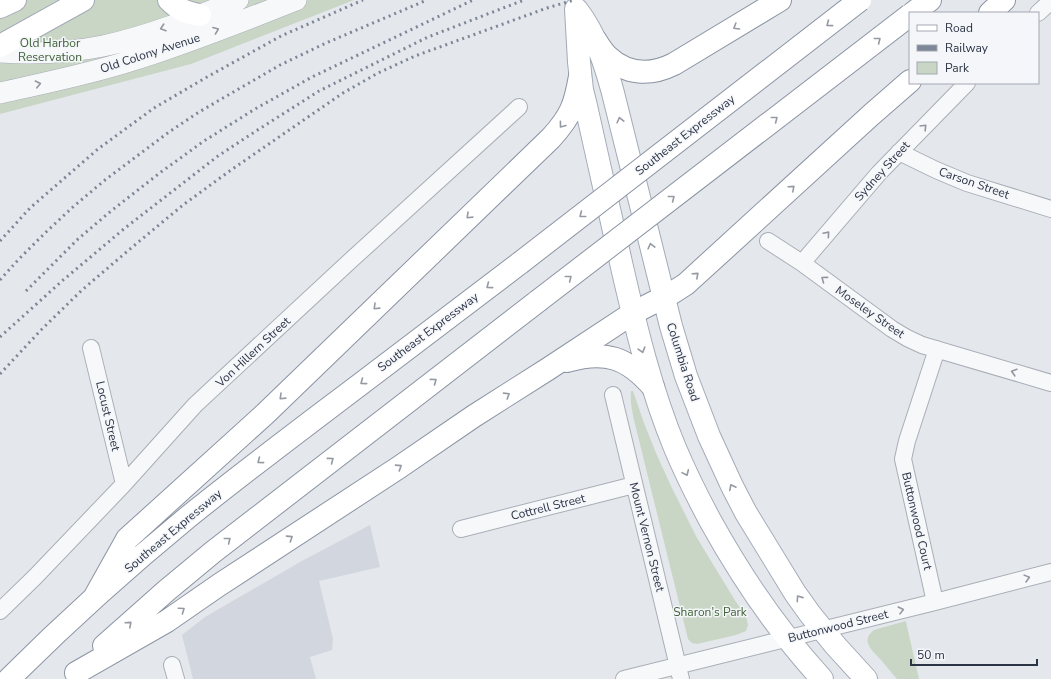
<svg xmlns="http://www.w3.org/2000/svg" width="1051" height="679" font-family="'Nunito Sans',sans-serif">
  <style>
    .built { fill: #d2d6de }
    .green { fill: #c9d6c5 }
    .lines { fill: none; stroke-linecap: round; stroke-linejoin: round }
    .minor-casing { stroke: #a9aeb7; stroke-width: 18 }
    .tertiary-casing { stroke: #a9aeb7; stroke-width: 22 }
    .primary-casing { stroke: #a3abb8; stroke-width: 24 }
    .motorway-casing { stroke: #8b94a3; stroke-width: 24 }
    .minor { stroke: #f7f8fa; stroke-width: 16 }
    .tertiary { stroke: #f7f8fa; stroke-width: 21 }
    .primary { stroke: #fff; stroke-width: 22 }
    .motorway { stroke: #fff; stroke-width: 22 }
    .rail { stroke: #7d8696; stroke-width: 3; stroke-dasharray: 2 4; stroke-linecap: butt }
    .motorway-bridge-casing { stroke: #8b94a3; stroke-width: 24; stroke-linecap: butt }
    .motorway-bridge { stroke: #fff; stroke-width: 22 }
    .oneway { stroke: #959aa2 }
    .oneway2 { stroke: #9196a0 }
    .labels { text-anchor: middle; stroke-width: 3; stroke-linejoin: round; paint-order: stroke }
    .park-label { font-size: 12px; fill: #3f6138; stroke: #f4f6f9 }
    .street-label { font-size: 12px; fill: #2b3445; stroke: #f4f6f9 }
  </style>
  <rect width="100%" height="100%" fill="#e4e7ec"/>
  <path class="built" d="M370 525 380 567 319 581 333 639 332 650 310 657 316 679H193L182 635 205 617 300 562Z"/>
  <path class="green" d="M0 0H354L191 64 0 114Z
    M631 391H633L634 394 644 423 656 453 671 486 697 538 736 602 746 616 748 625 746 631 736 635 697 644 692 643 688 639 634 420C632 410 630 401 631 391Z
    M906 621V622L919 679H897C891 672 886 666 880 659 872 650 860 641 874 630Z"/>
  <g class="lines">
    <g class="minor-casing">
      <path id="minor" d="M1038 13 1051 1
        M899 152 936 170 967 183 1051 209
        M768 241 802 263 892 329 907 338 922 345 1051 383
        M802 263 879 173 967 83
        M91 348 124 484
        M613 395 681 679
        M461 529 634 485
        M935 602 903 459 907 441 937 349
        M0 611 35 577 124 484 195 405 350 261 519 107
        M172 665 176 679
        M624 679 935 602 1051 572"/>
    </g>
    <g class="tertiary-casing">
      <path id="tertiary" d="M0 52C34 54 69 53 103 46 150 36 194 18 238 0
        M0 93C44 83 90 74 133 60 188 43 242 21 296 0"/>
    </g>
    <g class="primary-casing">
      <path id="primary" d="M169 0C179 10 187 13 200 15
        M0 7 15 0
        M576 9 579 62 582 90 586 106C598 160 610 213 622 267 636 328 651 390 675 448 686 474 698 498 711 522 742 578 779 632 822 679
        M577 10C596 35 605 63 613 93L671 326 686 376 709 436 732 486 746 513 795 593 810 614 835 645 866 679
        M0 46 83 0"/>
    </g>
    <g class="motorway-casing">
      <path id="motorway" d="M913 13 930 0
        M990 13 1004 0
        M596 41C599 46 603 52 607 56 627 75 650 76 674 64L780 0
        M567 361C605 350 627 357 653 387
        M94 598 127 539 265 414 551 138C571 116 575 105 580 76
        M104 646 166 591 213 552 538 301
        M76 673 167 621 219 585 398 468 474 416 548 369 633 313 672 293 686 284 871 115 910 81
        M9 679C66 622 126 568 188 517 245 471 304 427 362 383 414 343 467 303 520 263"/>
    </g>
    <use href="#minor" class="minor"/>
    <use href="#tertiary" class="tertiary"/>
    <use href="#primary" class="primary"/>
    <use href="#motorway" class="motorway"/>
    <path class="rail" d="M0 241 30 208 98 149 154 108 207 77 281 36 363 0
      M0 280 18 260 45 233 74 206 105 180 169 132 199 112 280 65 326 43 427 0
      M26 291 78 239 111 211 161 172 204 141 255 109 312 77 473 0
      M0 337 62 281 125 228 218 156 256 131 319 91 428 37 524 0
      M0 374 41 330 82 290 130 249 183 205 231 170 343 93 378 73 415 56 547 8 574 0"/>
    <g class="motorway-bridge-casing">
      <path id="motorway-bridge" d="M520 263 860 0
        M538 301 910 15"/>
    </g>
    <use href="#motorway-bridge" class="motorway-bridge"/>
  </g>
  <defs><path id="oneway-chevron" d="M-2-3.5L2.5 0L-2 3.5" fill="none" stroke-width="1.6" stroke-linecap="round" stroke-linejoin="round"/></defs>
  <g class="oneway">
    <use href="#oneway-chevron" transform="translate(829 24) rotate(143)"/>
    <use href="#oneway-chevron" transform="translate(736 27) rotate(149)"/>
    <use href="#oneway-chevron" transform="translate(878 40) rotate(-38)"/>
    <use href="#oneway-chevron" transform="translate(775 119) rotate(-38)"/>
    <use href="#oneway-chevron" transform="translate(620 120) rotate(-104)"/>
    <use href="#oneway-chevron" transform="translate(562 125) rotate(127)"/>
    <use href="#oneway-chevron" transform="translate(792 188) rotate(-42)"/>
    <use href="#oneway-chevron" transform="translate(672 198) rotate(-38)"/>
    <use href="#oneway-chevron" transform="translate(582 215) rotate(142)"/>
    <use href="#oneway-chevron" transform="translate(469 216) rotate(136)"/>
    <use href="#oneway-chevron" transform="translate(651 246) rotate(-104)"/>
    <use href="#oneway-chevron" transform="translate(696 275) rotate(-42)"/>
    <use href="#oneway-chevron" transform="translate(569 278) rotate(-38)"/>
    <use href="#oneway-chevron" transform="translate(489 286) rotate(143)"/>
    <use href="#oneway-chevron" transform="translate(376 307) rotate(136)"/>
    <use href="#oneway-chevron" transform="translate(642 350) rotate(74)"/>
    <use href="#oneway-chevron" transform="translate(434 381) rotate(-37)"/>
    <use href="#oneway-chevron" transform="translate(363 382) rotate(143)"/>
    <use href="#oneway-chevron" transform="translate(507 395) rotate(-32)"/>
    <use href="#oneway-chevron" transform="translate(282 397) rotate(136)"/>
    <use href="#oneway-chevron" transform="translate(331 460) rotate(-37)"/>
    <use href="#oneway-chevron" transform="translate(260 461) rotate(143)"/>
    <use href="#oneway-chevron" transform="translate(399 467) rotate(-33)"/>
    <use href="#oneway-chevron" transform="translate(686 473) rotate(66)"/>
    <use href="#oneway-chevron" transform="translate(732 487) rotate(-117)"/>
    <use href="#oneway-chevron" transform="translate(290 538) rotate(-33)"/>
    <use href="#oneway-chevron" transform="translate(228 540) rotate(-38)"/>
    <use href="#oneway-chevron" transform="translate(799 598) rotate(-125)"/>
    <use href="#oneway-chevron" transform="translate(182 610) rotate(-35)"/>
    <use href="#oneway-chevron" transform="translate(129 624) rotate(-42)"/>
  </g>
  <g class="oneway2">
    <use href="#oneway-chevron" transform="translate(163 28) rotate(162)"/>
    <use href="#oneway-chevron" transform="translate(216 30) rotate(-21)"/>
    <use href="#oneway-chevron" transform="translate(38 84) rotate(-13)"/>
    <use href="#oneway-chevron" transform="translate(924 127) rotate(-46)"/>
    <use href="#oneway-chevron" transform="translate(827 234) rotate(-49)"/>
    <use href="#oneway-chevron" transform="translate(824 279) rotate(-144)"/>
    <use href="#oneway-chevron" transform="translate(1014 372) rotate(-163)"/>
    <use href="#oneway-chevron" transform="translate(1027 578) rotate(-15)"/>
    <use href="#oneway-chevron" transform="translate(901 610) rotate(-14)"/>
  </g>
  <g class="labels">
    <g class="park-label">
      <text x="50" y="47">Old Harbor<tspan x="50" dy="14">Reservation</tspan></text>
      <text x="710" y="616">Sharon's Park</text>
    </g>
    <g class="street-label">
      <text transform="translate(150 53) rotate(-18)" y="4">Old Colony Avenue</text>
      <text transform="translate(685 135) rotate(-38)" y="4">Southeast Expressway</text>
      <text transform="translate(882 171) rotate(-48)" y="4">Sydney Street</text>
      <text transform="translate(974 183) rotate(19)" y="4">Carson Street</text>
      <text transform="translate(870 312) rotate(35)" y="4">Moseley Street</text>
      <text transform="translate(428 332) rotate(-37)" y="4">Southeast Expressway</text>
      <text transform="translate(253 352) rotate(-43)" y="4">Von Hillern Street</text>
      <text transform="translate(683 362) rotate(72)" y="4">Columbia Road</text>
      <text transform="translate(108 416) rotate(77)" y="4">Locust Street</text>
      <text transform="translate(548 507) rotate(-14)" y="4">Cottrell Street</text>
      <text transform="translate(917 521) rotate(77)" y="4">Buttonwood Court</text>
      <text transform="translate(173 531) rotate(-40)" y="4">Southeast Expressway</text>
      <text transform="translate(647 537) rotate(76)" y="4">Mount Vernon Street</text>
      <text transform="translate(838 626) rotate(-14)" y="4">Buttonwood Street</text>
    </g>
  </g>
  <rect x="909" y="12" width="130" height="72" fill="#f4f6f9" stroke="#a4a8b1"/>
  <rect x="917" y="25" width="20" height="6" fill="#ffffff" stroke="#a4a8b1"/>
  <text x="945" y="32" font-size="12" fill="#2b3445">Road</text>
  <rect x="917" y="45" width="20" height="6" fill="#7d8696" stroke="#a4a8b1"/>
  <text x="945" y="52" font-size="12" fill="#2b3445">Railway</text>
  <rect x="917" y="62" width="20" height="12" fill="#c9d6c5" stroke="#a4a8b1"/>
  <text x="945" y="72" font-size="12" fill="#2b3445">Park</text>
  <path d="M911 659v6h126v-6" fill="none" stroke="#2b3445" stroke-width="2"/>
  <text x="917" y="659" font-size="12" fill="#2b3445" stroke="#f4f6f9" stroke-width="3" paint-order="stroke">50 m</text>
</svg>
